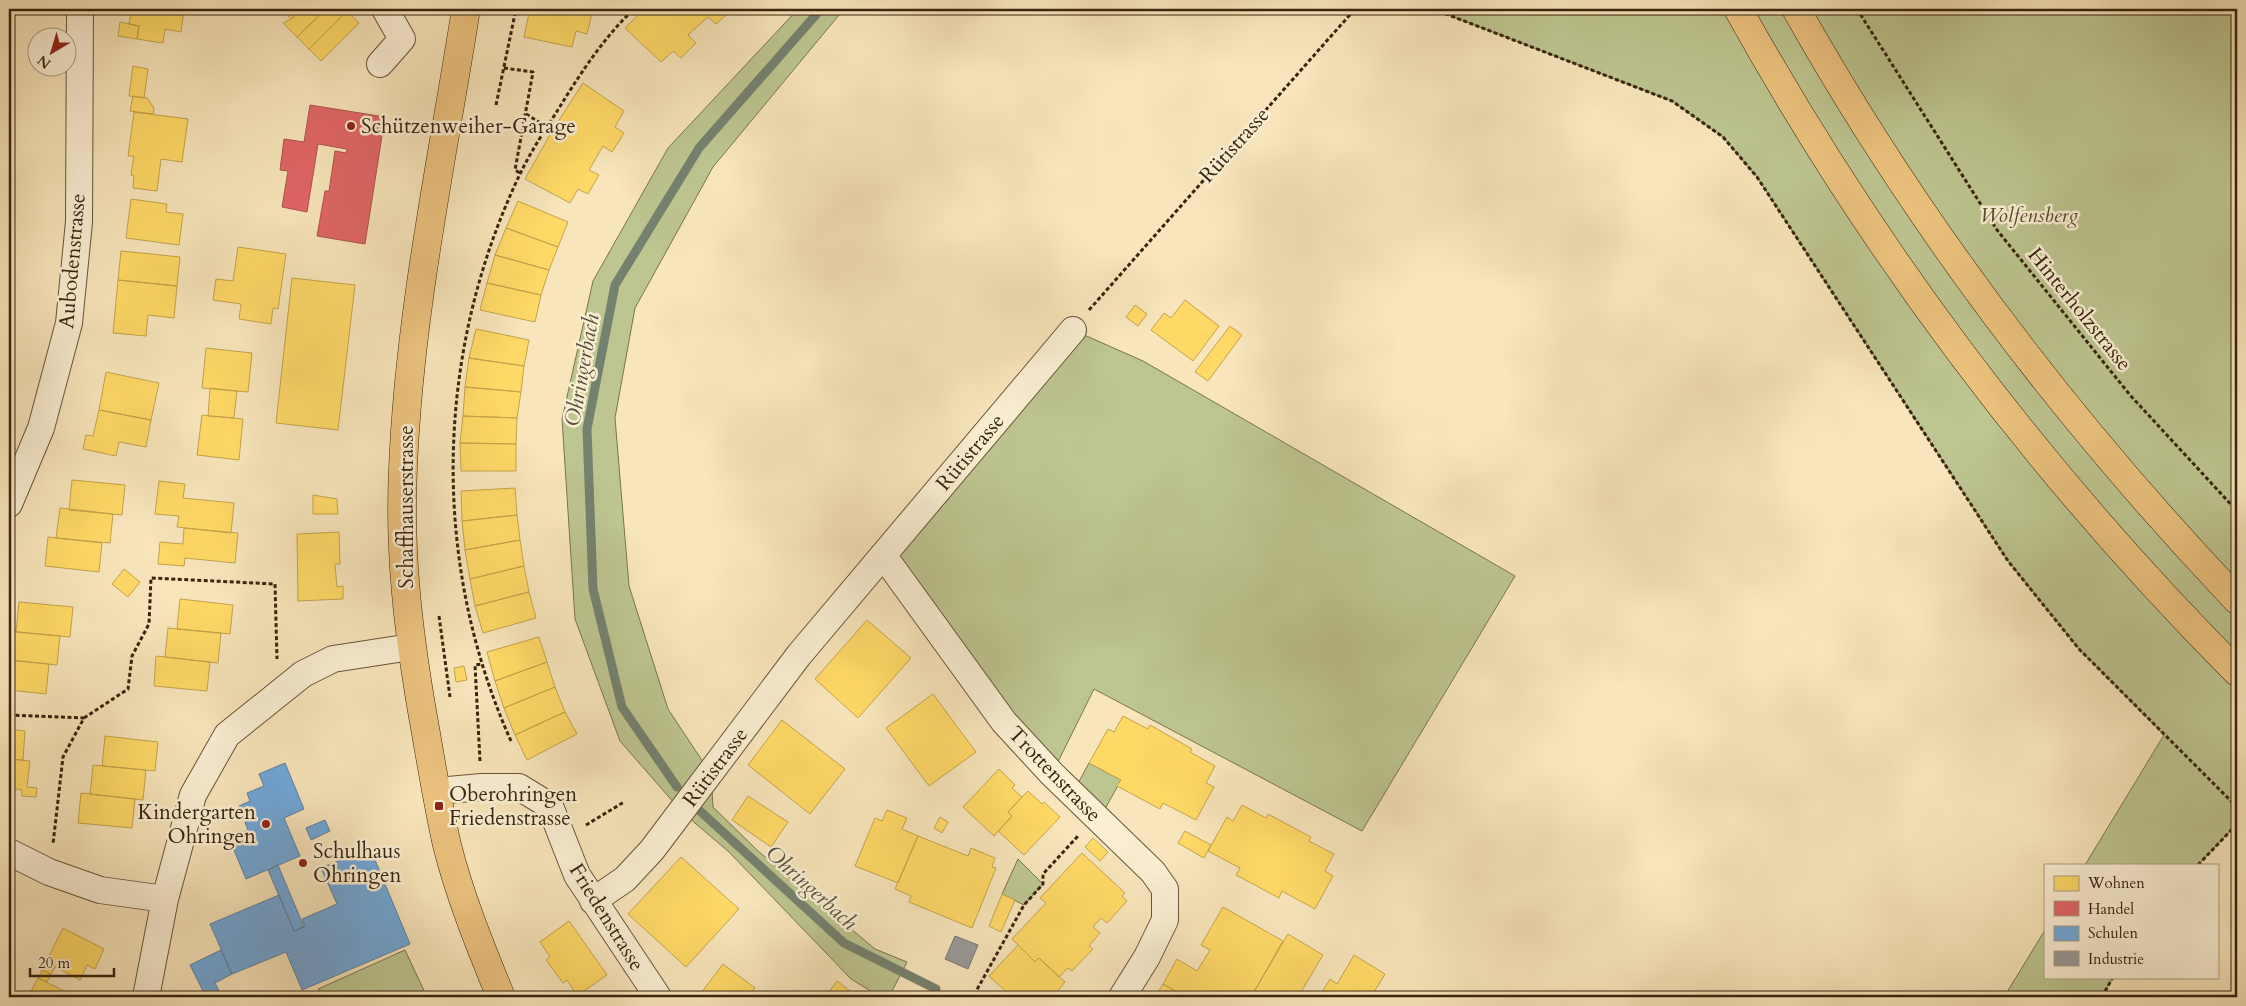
<svg xmlns="http://www.w3.org/2000/svg" width="2246" height="1006" font-family="Cardo,serif">
  <style>
    .green { fill: #bdc590; stroke: #7a744f }
    .homes { fill: #ffd966; stroke: #c3a34c }
    .shops { fill: #e06666; stroke: #ae524c }
    .schools { fill: #6fa8dc; stroke: #5e809e }
    .industry { fill: #999; stroke: #7c766f }
    .lines { fill: none; stroke-linecap: round; stroke-linejoin: round }
    .stream { stroke: #75816f; stroke-width: 9 }
    .minor-casing { stroke: #685439; stroke-width: 28 }
    .primary-casing { stroke: #38240e; stroke-width: 29 }
    .motorway-casing { stroke: #38240e; stroke-width: 29 }
    .path { stroke: #38240e; stroke-width: 3; stroke-dasharray: 4 2.5; stroke-linecap: butt }
    .minor { stroke: #faeed3; stroke-width: 26 }
    .primary { stroke: #ecc27e; stroke-width: 28 }
    .motorway { stroke: #ecc27e; stroke-width: 28 }
    .poi-dot { fill: #8f2418; stroke: #faeed3; stroke-width: 2 }
    .labels { text-anchor: middle; stroke-width: 5; stroke-linejoin: round; paint-order: stroke }
    .poi-label { font-size: 21px; fill: #38240e; stroke: #faeed3; text-anchor: start }
    .street-label { font-size: 21px; fill: #38240e; stroke: #faeed3 }
    .park-label { font-size: 21px; font-style: italic; fill: #594c2e; stroke: #faeed3 }
    .water-label { font-size: 22px; font-style: italic; fill: #56523e; stroke: #faeed3 }
  </style>
  <rect width="100%" height="100%" fill="#f8e5bb"/>
  <filter id="stains"><feTurbulence type="fractalNoise" baseFrequency=".004" numOctaves="4"/><feColorMatrix values="0 0 0 0 .2 0 0 0 0 .09 0 0 0 0 .02 0 0 0 .5 -.17"/></filter>
  <radialGradient id="worn" r=".72"><stop offset=".6" stop-color="#630" stop-opacity="0"/><stop offset="1" stop-color="#630" stop-opacity=".3"/></radialGradient>
  <path class="green" d="M798 9H844L713 167 635 308 615 418 629 586 668 709 711 774 713 807 758 851 875 949 907 962 889 997H880L851 979 729 852 682 812 620 741 575 619 562 419 593 281 668 148Z
    M1433 9H2237V824L2198 865H2085L2164 735 2079 649 2008 561 1757 177 1723 137 1672 101Z
    M1073 330 1143 361 1515 576 1362 831 1094 689 1052 774 883 555Z
    M1089 763 1121 780 1105 809 1076 787Z
    M1018 859 1043 884 1024 905 1002 894Z
    M2045 930V977H2113L2102 997H2004Z
    M405 950 427 997H322L318 989Z"/>
  <path class="homes" d="M132 9 184 10 181 32 165 29 163 43 137 39 139 26 129 24Z
    M281 9H302L291 19Z
    M302 9H326L297 37 283 23 291 19Z
    M326 9H345L347 11 309 49 297 37Z
    M530 9H582V11L592 13 587 34 576 31 572 47 524 37Z
    M644 9H733L716 24 708 17 688 35 696 43 681 58 673 51 661 62 625 28Z
    M347 11 359 23 321 61 309 49Z
    M120 22 139 26 137 39 118 36Z
    M133 66 148 69 144 98 129 96Z
    M583 83 624 111 615 127 624 133 612 152 603 146 589 170 599 175 588 194 578 189 570 203 525 179 552 131Z
    M133 96 147 98 154 108 153 114 130 111Z
    M134 112 188 119 182 162 161 159 157 191 133 188 134 176 131 175 134 156H128Z
    M131 199 167 204 166 212 183 214 179 245 126 238Z
    M518 201 568 222 558 247 506 228Z
    M506 228 558 247 549 270 495 255Z
    M238 247 286 254 278 309 273 308 271 324 239 319 241 304 213 300 216 279 233 281Z
    M121 251 180 257 177 286 118 280Z
    M495 255 549 270 541 295 487 283Z
    M292 278 355 285 338 430 276 423Z
    M118 280 177 286 174 318 148 315 146 336 113 333Z
    M487 283 541 295 535 322 480 310Z
    M1185 300 1219 326 1193 361 1151 330 1164 313 1171 318Z
    M1135 305 1147 314 1138 326 1126 317Z
    M1230 326 1242 335 1208 381 1195 372Z
    M476 329 529 340 524 366 469 358Z
    M206 348 252 353 248 392 202 388Z
    M469 358 524 366 521 392 465 387Z
    M106 372 159 383 151 420 99 410Z
    M465 387 521 392 517 418 463 416Z
    M210 388 237 391 234 418 208 416Z
    M99 410 151 420 146 447 119 442 116 456 83 449 86 435 93 436Z
    M202 415 243 419 239 460 197 455Z
    M463 416 517 418 516 444 460 443Z
    M460 443 516 444V471H461Z
    M72 480 125 485 122 515 69 510Z
    M159 481 185 484 183 498 234 503 231 533 177 527 179 516 155 514Z
    M515 488 517 515 462 521 461 491Z
    M313 495 337 499 338 514H313Z
    M60 508 113 514 110 543 56 538Z
    M517 515 520 540 465 550 462 521Z
    M184 528 238 533 235 563 185 558 184 566 158 564 160 542 183 544Z
    M339 532 340 564H335L337 587 343 586V599L298 601 297 534Z
    M48 537 102 543 99 572 45 566Z
    M520 540 524 566 470 579 465 550Z
    M524 566 529 592 475 606 470 579Z
    M124 569 140 582 128 597 112 584Z
    M529 592 536 618 483 633 475 606Z
    M180 599 233 605 230 634 177 629Z
    M19 602 73 607 70 637 16 632Z
    M867 620 911 658 858 718 815 679Z
    M168 628 221 633 218 663 165 657Z
    M9 631 60 636 57 665 9 660Z
    M539 637 547 662 495 681 487 652Z
    M156 656 210 662 207 691 154 686Z
    M9 660 49 664 46 694 9 690Z
    M547 662 555 687 504 708 495 681Z
    M464 666 467 680 456 682 454 668Z
    M555 687 565 712 515 735 504 708Z
    M933 694 976 752 929 786 886 728Z
    M565 712 577 734 527 760 515 735Z
    M1123 716 1148 729 1150 725 1192 749 1190 752 1215 766 1206 783 1214 787 1196 820 1163 803 1160 809 1117 786 1121 780 1089 763 1108 729 1114 732Z
    M782 720 845 769 810 814 748 765Z
    M9 729 25 731 23 760 9 759Z
    M105 736 158 742 155 771 102 766Z
    M9 759 30 761 27 787 37 788 36 797 22 796V790L9 788Z
    M93 765 146 770 143 800 90 794Z
    M999 769 1015 785 1012 788 1022 797 1008 812 1012 816 994 836 963 807Z
    M1028 791 1042 804 1044 802 1060 817 1024 855 998 831 1012 816 1008 812Z
    M81 793 135 799 132 828 78 823Z
    M748 796 788 822 771 847 732 820Z
    M1242 805 1266 818 1268 814 1311 837 1309 841 1334 854 1325 871 1333 876 1315 909 1282 891 1279 898 1236 875 1240 868 1208 851 1227 817 1233 821Z
    M887 810 907 818 902 829 918 836 898 883 855 866 875 818 882 821Z
    M940 817 948 822 942 833 934 828Z
    M1185 831 1211 845 1204 858 1178 843Z
    M918 836 968 856 971 848 995 858 992 867 996 868 972 928 909 902 911 896 895 889Z
    M1093 838 1108 852 1100 861 1085 847Z
    M1082 853 1125 893 1122 896 1127 901 1107 923 1101 918 1093 927 1100 933 1089 946 1093 949 1072 971 1068 968 1059 977 1039 958 1035 962 1012 939 1046 903 1040 898Z
    M681 857 739 909 686 967 628 914Z
    M1002 894 1015 900 1001 932 989 926Z
    M1223 907 1283 941 1251 997H1186L1163 984 1177 959 1197 971 1210 950 1201 945Z
    M569 921 607 975 577 996 567 980 563 983 546 960 550 957 540 942Z
    M63 928 104 949 95 969 87 965 80 980 46 962Z
    M1288 934 1323 955 1298 997H1251Z
    M1018 945 1035 962 1039 958 1065 982 1056 993 1059 996 1058 997H1012L989 976Z
    M1354 955 1385 974 1371 997H1319L1330 979 1337 984Z
    M46 962 55 967 51 974 42 970Z
    M723 964 755 988 748 997H698Z
    M42 970 51 974 47 982 38 978Z
    M38 978 72 995 71 997H28Z
    M837 981 854 994 851 997 826 996Z
    M1163 984 1186 997H1155Z"/>
  <path class="shops" d="M310 105 385 117 365 244 317 236 325 191H329L335 151 346 153 347 149 318 144 307 212 282 207 288 171 280 170 284 139 304 142Z"/>
  <path class="schools" d="M285 763 304 809 284 818 300 856 246 879 229 838 248 830 239 806 250 801 247 793 264 786 259 774Z
    M325 820 330 831 311 840 306 828Z
    M370 848 410 944 302 990 286 952 232 974 210 924 279 895 294 931 305 926 302 919 337 904 321 868Z
    M278 865 304 927 294 931 268 870Z
    M221 950 232 974 215 983 222 997H206L190 965Z"/>
  <path class="industry" d="M955 936 978 945 968 969 945 959Z"/>
  <g class="lines">
    <path class="stream" d="M677 787 622 707 593 589 587 429 615 285 699 148 821 9
      M700 811 844 943 936 989"/>
    <g class="minor-casing">
      <path id="minor" d="M380 64 402 39 385 9
        M9 504 41 428 69 323 79 222 80 9
        M883 555 1004 722 1052 774 1153 872 1165 889V920L1147 957 1122 997
        M437 791 482 787H519L550 806 577 875 658 997
        M9 852 49 872 100 890 165 899
        M593 901 625 879 652 850 799 655 1073 330
        M146 997 165 899 193 795 227 735 303 674 333 659 411 647"/>
    </g>
    <g class="primary-casing">
      <path id="primary" d="M466 9C442 161 409 315 403 469 399 552 408 629 422 711 430 755 437 801 447 845 460 897 481 948 501 997"/>
    </g>
    <g class="motorway-casing">
      <path id="motorway" d="M1738 9C1873 252 2041 475 2237 672
        M1796 9C1917 224 2067 421 2237 600"/>
    </g>
    <path class="path" d="M1433 9 1672 101 1723 137 1757 177 2008 561 2079 649 2237 807
      M1857 9 1997 230 2130 395 2237 511
      M504 68 533 72 515 170 520 173
      M496 105 516 9
      M526 114 547 127
      M1089 310 1355 9
      M439 616 450 697
      M9 715 84 718 63 757 53 844
      M84 718 128 689 132 656 149 624 151 578 275 584 277 659
      M511 741C430 560 435 352 520 174 530 153 543 133 556 113 578 77 603 38 634 9
      M480 761 475 665 482 664
      M586 825 624 802
      M2198 865 2237 824
      M974 995 1024 905 1043 884V874L1078 836
      M2102 997 2113 977"/>
    <use href="#minor" class="minor"/>
    <use href="#primary" class="primary"/>
    <use href="#motorway" class="motorway"/>
  </g>
  <g class="poi-dot">
    <circle cx="351" cy="126" r="5"/>
    <rect x="434" y="801" width="10" height="10" rx="2.5"/>
    <circle cx="266" cy="824" r="5"/>
    <circle cx="303" cy="863" r="5"/>
  </g>
  <g class="labels">
    <g class="poi-label">
      <text x="361" y="133">Schützenweiher-Garage</text>
      <text x="449" y="801">Oberohringen<tspan x="449" dy="24">Friedenstrasse</tspan></text>
      <text x="256" y="819" text-anchor="end">Kindergarten<tspan x="256" dy="24">Ohringen</tspan></text>
      <text x="313" y="858">Schulhaus<tspan x="313" dy="24">Ohringen</tspan></text>
    </g>
    <g class="street-label">
      <text transform="translate(1234 145) rotate(-48)" y="7">Rütistrasse</text>
      <text transform="translate(72 261) rotate(-85)" y="7">Aubodenstrasse</text>
      <text transform="translate(2080 309) rotate(51)" y="7">Hinterholzstrasse</text>
      <text transform="translate(970 452) rotate(-50)" y="7">Rütistrasse</text>
      <text transform="translate(406 507) rotate(-90)" y="7">Schaffhauserstrasse</text>
      <text transform="translate(715 767) rotate(-53)" y="7">Rütistrasse</text>
      <text transform="translate(1055 774) rotate(46)" y="7">Trottenstrasse</text>
      <text transform="translate(607 917) rotate(58)" y="7">Friedenstrasse</text>
    </g>
    <g class="park-label">
      <text x="2029" y="222">Wolfensberg</text>
    </g>
    <g class="water-label">
      <text transform="translate(581 370) rotate(-80)" y="8">Ohringerbach</text>
      <text transform="translate(812 887) rotate(42)" y="8">Ohringerbach</text>
    </g>
  </g>
  <rect width="2246" height="1006" fill="none" stroke="#f8e5bb" stroke-width="30"/>
  <rect x="10" y="10" width="2226" height="986" fill="none" stroke="#38240e" stroke-width="2.5"/>
  <rect x="15" y="15" width="2216" height="976" fill="none" stroke="#38240e"/>
  <rect x="2044" y="864" width="175" height="115" fill="#faeed3" stroke="#ac9d84"/>
  <rect x="2054" y="876" width="25" height="15" fill="#ffd966" stroke="#ac9d84"/>
  <text x="2088" y="888" font-size="15" fill="#38240e">Wohnen</text>
  <rect x="2054" y="901" width="25" height="15" fill="#e06666" stroke="#ac9d84"/>
  <text x="2088" y="914" font-size="15" fill="#38240e">Handel</text>
  <rect x="2054" y="926" width="25" height="15" fill="#6fa8dc" stroke="#ac9d84"/>
  <text x="2088" y="938" font-size="15" fill="#38240e">Schulen</text>
  <rect x="2054" y="951" width="25" height="15" fill="#999999" stroke="#ac9d84"/>
  <text x="2088" y="964" font-size="15" fill="#38240e">Industrie</text>
  <g transform="translate(52 52) rotate(218)"><circle r="24" fill="#faeed3" stroke="#ac9d84"/>
  <path d="M0-4L9 19L0 12L-9 19Z" fill="#8f2418"/>
  <text y="-8" font-size="14" font-weight="bold" text-anchor="middle" fill="#38240e">N</text>
  </g>
  <path d="M30 968v8h84v-8" fill="none" stroke="#38240e" stroke-width="2.5"/>
  <text x="38" y="968" font-size="15" fill="#38240e" stroke="#faeed3" stroke-width="4" paint-order="stroke">20 m</text>
  <rect width="100%" height="100%" filter="url(#stains)"/>
  <rect width="100%" height="100%" fill="url(#worn)"/>
</svg>
